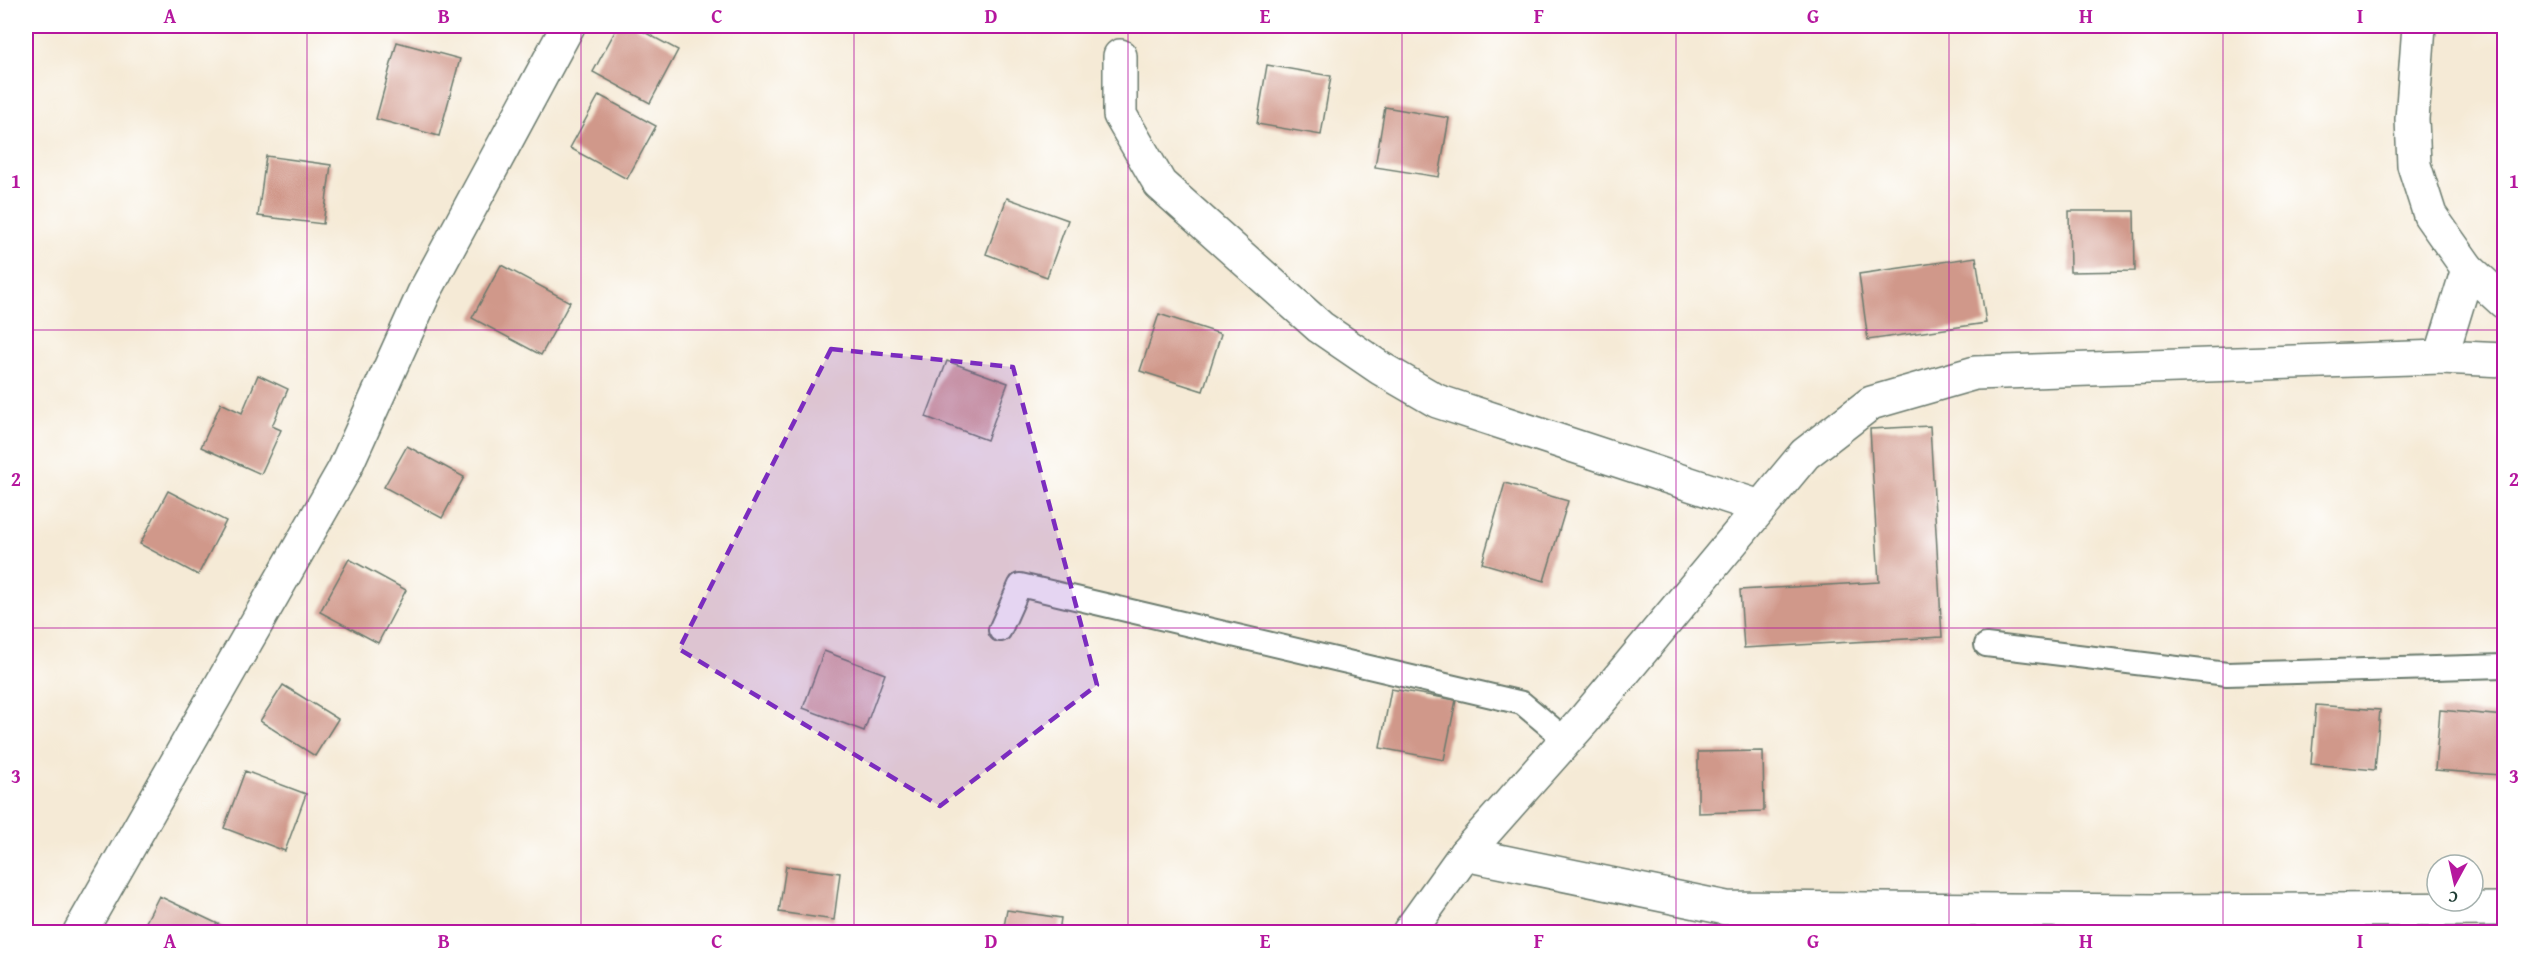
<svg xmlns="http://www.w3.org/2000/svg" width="2530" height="958" font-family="'Gentium Book Plus',serif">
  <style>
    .building { fill: #d0988a }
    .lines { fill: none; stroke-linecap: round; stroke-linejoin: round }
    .service-casing { stroke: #6a7a6d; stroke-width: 26 }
    .minor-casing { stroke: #6a7a6d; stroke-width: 36 }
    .tertiary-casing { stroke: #6a7a6d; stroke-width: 36 }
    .service { stroke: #fff; stroke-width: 22 }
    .minor { stroke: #fff; stroke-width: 33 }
    .tertiary { stroke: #fff; stroke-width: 33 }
    .marked { fill: #7b2cbf; fill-opacity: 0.2; stroke: #7b2cbf; stroke-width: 4.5; stroke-dasharray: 12 8; stroke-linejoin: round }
    .grid { fill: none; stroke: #b5179e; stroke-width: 1.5; stroke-opacity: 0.55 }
    .neatline { fill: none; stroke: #b5179e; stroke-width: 2 }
    .grid-label { font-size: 20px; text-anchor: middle; font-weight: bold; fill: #b5179e }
  </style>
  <rect width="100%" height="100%" fill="#fff"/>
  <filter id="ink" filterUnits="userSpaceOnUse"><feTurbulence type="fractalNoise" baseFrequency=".0167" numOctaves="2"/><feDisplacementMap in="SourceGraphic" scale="12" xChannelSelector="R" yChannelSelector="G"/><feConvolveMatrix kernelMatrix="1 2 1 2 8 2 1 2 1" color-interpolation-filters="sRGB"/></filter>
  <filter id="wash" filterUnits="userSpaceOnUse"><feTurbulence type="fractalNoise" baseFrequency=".008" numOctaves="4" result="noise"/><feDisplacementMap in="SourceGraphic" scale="24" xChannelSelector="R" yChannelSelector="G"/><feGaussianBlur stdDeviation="1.35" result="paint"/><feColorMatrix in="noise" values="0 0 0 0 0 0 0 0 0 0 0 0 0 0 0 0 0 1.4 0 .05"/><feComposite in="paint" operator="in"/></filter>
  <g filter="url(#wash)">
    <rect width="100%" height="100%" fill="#f5ead6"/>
    <g id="blocks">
      <path class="building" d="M618 26H633L678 50 650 103 593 72Z
        M397 42 460 59 439 136 376 119Z
        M1267 65 1331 76 1321 135 1257 124Z
        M599 95 656 126 627 179 570 148Z
        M1385 107 1449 118 1439 177 1375 167Z
        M266 156 331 165 323 224 258 216Z
        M1007 198 1068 220 1047 277 986 254Z
        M2069 211H2134L2135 271 2070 272Z
        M1976 257 1986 323 1868 340 1859 274Z
        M501 265 570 302 541 355 472 318Z
        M1159 314 1221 334 1203 391 1140 371Z
        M947 361 1008 383 987 440 926 417Z
        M258 375 288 389 272 426 281 430 261 474 201 447 221 403 242 413Z
        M1930 426 1942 637 1744 648 1740 590 1879 582 1870 429Z
        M407 446 464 477 442 518 384 487Z
        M1505 483 1568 501 1544 581 1482 563Z
        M168 491 226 521 198 575 140 544Z
        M349 559 406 590 378 643 320 612Z
        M824 651 885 674 864 731 803 708Z
        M283 685 338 719 315 756 260 721Z
        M1391 689 1456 700 1444 760 1380 748Z
        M2316 705 2380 710 2375 770 2311 764Z
        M2440 710 2504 716 2500 775 2435 770Z
        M1763 751 1764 811 1698 813V752Z
        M245 771 306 794 285 851 224 828Z
        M786 866 840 873 834 920 779 912Z
        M159 896 235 932H141Z
        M1007 910 1061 918 1059 932H1003Z"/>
    </g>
  </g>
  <g filter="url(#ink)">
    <use href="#blocks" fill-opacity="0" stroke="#6a7a6d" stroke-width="1.5"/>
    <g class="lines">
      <g class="service-casing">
        <path id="service" d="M1000 630 1020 585 1522 703 1566 740
          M1986 645 2227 674 2504 666"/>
      </g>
      <g class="minor-casing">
        <path id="minor" d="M1120 56V115L1160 184 1320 327 1380 368 1437 401 1760 507
          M2468 269 2504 302
          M2441 357 2504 360
          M1465 854 1726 908 2157 911 2504 909
          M80 932 344 470 424 293 568 26"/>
      </g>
      <g class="tertiary-casing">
        <path id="tertiary" d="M1409 932 1465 854 1584 720 1805 454 1871 403 1975 373 2441 357 2468 269 2430 215 2414 165 2412 119 2419 26"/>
      </g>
      <use href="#service" class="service"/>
      <use href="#minor" class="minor"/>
      <use href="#tertiary" class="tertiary"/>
    </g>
  </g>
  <path class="marked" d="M831 349 1013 367 1097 685 940 806 679 649Z"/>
  <path class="grid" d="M307 26V932M581 26V932M854 26V932M1128 26V932M1402 26V932M1676 26V932M1949 26V932M2223 26V932M26 330H2504M26 628H2504"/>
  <rect width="2530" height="958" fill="none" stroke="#fff" stroke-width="66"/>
  <g transform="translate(2455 883) rotate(188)"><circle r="28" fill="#ffffff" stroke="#a5b1ae" stroke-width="1.5"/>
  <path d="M0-4.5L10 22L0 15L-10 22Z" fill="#b5179e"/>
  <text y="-9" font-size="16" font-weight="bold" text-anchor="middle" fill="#1f3d34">С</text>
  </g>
  <rect x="33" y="33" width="2464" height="892" class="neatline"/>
  <g class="grid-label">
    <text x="170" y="23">A</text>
    <text x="444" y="23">B</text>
    <text x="717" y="23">C</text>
    <text x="991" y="23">D</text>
    <text x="1265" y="23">E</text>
    <text x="1539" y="23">F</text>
    <text x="1813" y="23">G</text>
    <text x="2086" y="23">H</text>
    <text x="2360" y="23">I</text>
    <text x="16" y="188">1</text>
    <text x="2514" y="188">1</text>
    <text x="16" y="486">2</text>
    <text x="2514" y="486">2</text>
    <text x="16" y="783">3</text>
    <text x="2514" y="783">3</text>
    <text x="170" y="948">A</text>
    <text x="444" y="948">B</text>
    <text x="717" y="948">C</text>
    <text x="991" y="948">D</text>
    <text x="1265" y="948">E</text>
    <text x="1539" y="948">F</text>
    <text x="1813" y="948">G</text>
    <text x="2086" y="948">H</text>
    <text x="2360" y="948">I</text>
  </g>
</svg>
